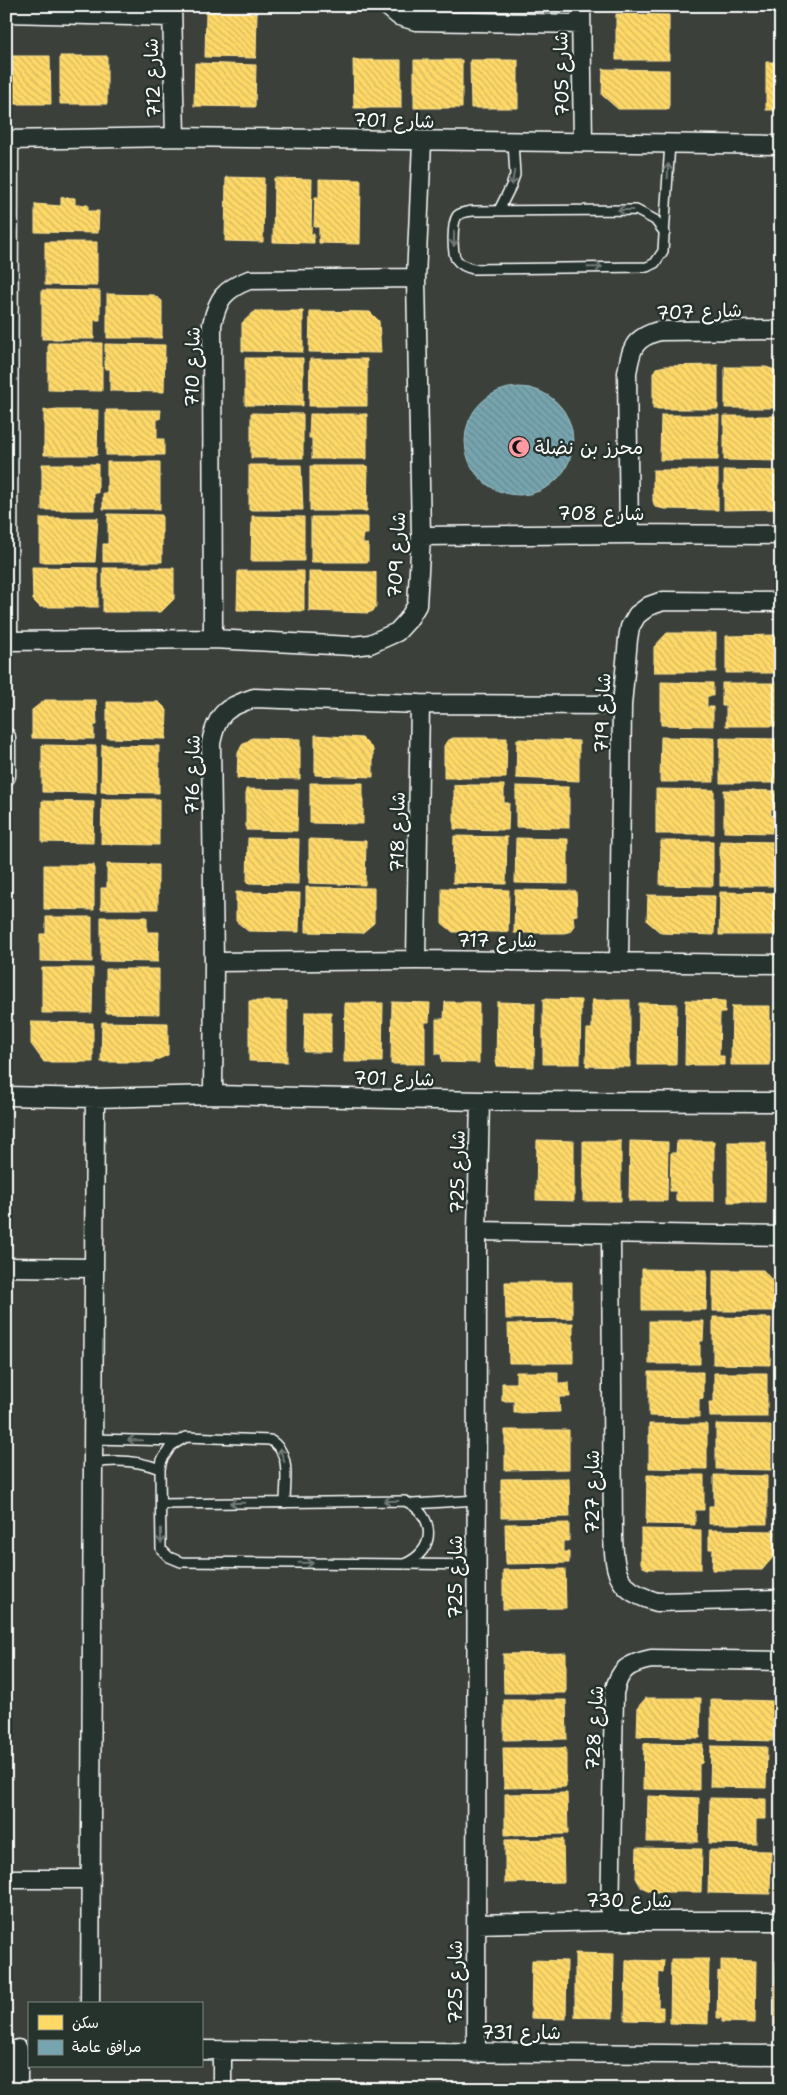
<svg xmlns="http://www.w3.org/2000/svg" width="787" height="2095" font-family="'Shantell Sans','Playpen Sans Arabic',sans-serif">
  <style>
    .homes { fill: url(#homes-back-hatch); stroke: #ffe494 }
    .public { fill: url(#public-back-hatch); stroke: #9fc0c7 }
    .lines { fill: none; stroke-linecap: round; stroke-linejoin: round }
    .lane-casing { stroke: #fff; stroke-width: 12 }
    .street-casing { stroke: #fff; stroke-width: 21 }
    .lane { stroke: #26332d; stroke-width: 9 }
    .street { stroke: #26332d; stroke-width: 18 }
    .oneway { stroke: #727a76 }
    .labels { text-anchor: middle; stroke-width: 5; stroke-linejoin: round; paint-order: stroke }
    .street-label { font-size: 19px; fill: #fff; stroke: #26332d }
    .poi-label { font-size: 19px; fill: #fff; stroke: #26332d; text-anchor: start }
  </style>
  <defs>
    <pattern id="homes-back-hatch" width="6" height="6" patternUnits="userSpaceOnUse" patternTransform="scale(1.25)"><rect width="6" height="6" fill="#ffd966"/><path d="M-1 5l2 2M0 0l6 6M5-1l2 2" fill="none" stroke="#d2b660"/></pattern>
    <pattern id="public-back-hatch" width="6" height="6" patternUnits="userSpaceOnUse" patternTransform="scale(1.25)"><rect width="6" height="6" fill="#76a5af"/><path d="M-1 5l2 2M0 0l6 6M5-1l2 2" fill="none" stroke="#698a91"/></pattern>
  </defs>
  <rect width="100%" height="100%" fill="#3b403a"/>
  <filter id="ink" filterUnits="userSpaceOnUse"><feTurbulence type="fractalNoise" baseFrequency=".02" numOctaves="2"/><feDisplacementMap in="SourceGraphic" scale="10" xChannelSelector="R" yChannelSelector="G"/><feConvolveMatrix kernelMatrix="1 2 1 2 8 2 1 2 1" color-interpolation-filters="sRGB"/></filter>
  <g filter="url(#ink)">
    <path class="homes" d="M618 6H669V9L618 8Z
      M678 6H735V8H677Z
      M206 12 257 13 256 58 205 57Z
      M616 14 669 15V60H616Z
      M6 56H50L51 104H6Z
      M60 56H107V104H60Z
      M353 60H401V108H354Z
      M414 60H462V108H414Z
      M470 60H518V108H471Z
      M766 62H781V110H766Z
      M195 63 256 65 255 107 194 106Z
      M603 69 669 70V109H618L602 95Z
      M226 177 264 178 263 242 225 241Z
      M274 178 312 179 311 234H314V243L273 242Z
      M319 179 361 180 360 244 319 243V227H314L315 197H319Z
      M61 197 75 198V205H88V211H99L98 233 35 232V204L61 206Z
      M45 242H97V286L45 285Z
      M42 290 100 291V320H94V339H42Z
      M107 294 154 295 162 301V338H107Z
      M255 311H303V352L242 351V323Z
      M310 311 370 312 379 321 381 353 309 352Z
      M48 343H102V391L48 390Z
      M105 344 165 345 164 392 110 391V369H105Z
      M245 358H303V406L245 405Z
      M310 359H367V406H309Z
      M718 365V409H653V373L656 368 665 366Z
      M725 367H766L775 370 781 375V408H725Z
      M44 410H98L97 455H44Z
      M106 410H161L160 419H157V439H164V455H106Z
      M251 413 303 414V458H251Z
      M310 414H367V459H312V438H309Z
      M661 415H719L718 460H660Z
      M724 416H781V461L724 460Z
      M107 462H160V509H103V493H107Z
      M42 464H98V493H94V510H42Z
      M249 465H301L303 510H249Z
      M310 466H368L367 511H310Z
      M653 470H718V510L665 509 655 507 653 501Z
      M724 470 781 471V507L778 509 724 510Z
      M108 514 162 515V562H103V544H108Z
      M252 516 304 517V561H251Z
      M311 517H368V534H363V544H368V562H311Z
      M40 518H98L95 562H40Z
      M32 567 98 568V607H40L33 600Z
      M103 568H174V599L161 612H103Z
      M238 571H304V611L237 610Z
      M309 571 376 572V606L373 611 368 613 309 611Z
      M667 633H716V672H654V647Z
      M778 635 781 638V673H726V636Z
      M661 682 713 683V696H707V707H713V726L661 725Z
      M722 683H777V726H726V706H722Z
      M45 700H96L97 725H94V739L32 738V710Z
      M107 702H159L167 710 166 739 107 738Z
      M315 735 362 738 373 749V777L315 775Z
      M661 737 714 738V782H660Z
      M252 738 300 739V779L237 778 238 753 242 745Z
      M453 738H507L506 778H444V746L447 741Z
      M720 738 778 739 777 783H720Z
      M517 739 579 741V781L516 778Z
      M42 745 96 746V793L42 792Z
      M102 745 159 746V793L101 792Z
      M310 783H363V824L310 823Z
      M454 785H504V803H509L508 830 454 829Z
      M516 786 569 787V828L516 827Z
      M246 789 298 790 297 831 246 830Z
      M656 789 714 790V834H656Z
      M724 790 778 791V809H771V815L777 817 779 822 777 829 772 833 724 832Z
      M102 799H159V845L101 844Z
      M42 801 94 802 93 843 42 842Z
      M454 836 507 837 506 884 453 883Z
      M248 838 299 839 298 884 247 883Z
      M516 838 568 839V884L515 883Z
      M309 839 366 841 365 885 309 883Z
      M661 841H713V886L660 885Z
      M720 841 778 842V886H720Z
      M107 864 158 865V909H101V888H107Z
      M44 865H94V910L44 909Z
      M306 887 374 888V923L362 933 306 932Z
      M442 888 509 890 508 932H453L442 923Z
      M515 890 576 891 577 915 573 916 574 925 572 931 564 933H514Z
      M236 892 300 893 299 932 248 931 236 921Z
      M720 892 781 893V929L775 935H719Z
      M648 895 715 896 714 935 661 933 647 921Z
      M46 917H92V962L40 961V934H46Z
      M101 917H147V932H159L158 962 101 961Z
      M42 968H93L92 1013H42Z
      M106 969H159V1014L106 1013Z
      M543 999 581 1000 580 1064H543Z
      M592 1000H630V1067L586 1066 587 1029H592Z
      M686 1000 725 1001V1013H720L719 1056H724V1065H685Z
      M249 1001H287V1062L249 1061Z
      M392 1002 430 1003 429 1022H425V1064H391Z
      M445 1002H479V1063L442 1062 441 1054H436V1019H444Z
      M497 1002 535 1003 534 1067 496 1066Z
      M345 1003H383L382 1062H344Z
      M639 1003 677 1004 676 1065H638Z
      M732 1006H770V1065H731Z
      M305 1012H331V1052H304Z
      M31 1022 93 1023V1062H44L31 1044Z
      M102 1022 168 1023V1055L152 1062H101Z
      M537 1140 574 1141V1201L536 1200Z
      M583 1141H621V1201H583Z
      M630 1141 668 1142 667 1201H629Z
      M677 1141H714V1201H676V1191H670L671 1153H676Z
      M728 1142H766L765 1202H728Z
      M642 1269 707 1270 706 1310H642Z
      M713 1270H763L776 1285 777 1311H713Z
      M505 1282H572V1318L506 1319Z
      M713 1317 771 1318 770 1365 713 1364Z
      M649 1321H704L703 1341H700V1364H649Z
      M573 1323V1363H509L508 1324Z
      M516 1372H558V1383H569L570 1397H559L560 1412 514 1413V1401H502V1383H516Z
      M649 1372H703V1398L699 1399V1417L649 1416Z
      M714 1373H767V1417H710L709 1402H714Z
      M649 1424H707V1469L649 1468Z
      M716 1424 771 1425V1470L716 1469Z
      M505 1430H569V1469L505 1470Z
      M647 1475H704V1510H695V1525L646 1524Z
      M714 1475 767 1476V1524H709V1506H714Z
      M569 1478 570 1517 501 1518V1479Z
      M569 1523V1541H563V1552H569V1563L506 1564 505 1524Z
      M641 1529 701 1530V1569H648L643 1567 641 1563Z
      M709 1530 775 1531 774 1556 762 1570H712L713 1549H709Z
      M565 1569 566 1608 503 1609V1570Z
      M566 1653V1693H504L503 1654Z
      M646 1698H701L700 1738 637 1736 638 1707Z
      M711 1699 774 1701 773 1741 711 1739Z
      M504 1700H566L567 1739 504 1740Z
      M644 1743 703 1744 702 1763 699 1764V1790L643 1789Z
      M711 1746 767 1747 766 1788 710 1787Z
      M503 1748H566V1787L504 1788Z
      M567 1793 568 1834 505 1835V1794Z
      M648 1796 699 1798 698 1842H647Z
      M710 1798 766 1799V1819H756V1844L709 1843Z
      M563 1839 564 1882 505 1883V1840Z
      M637 1848 702 1849 701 1892H652L641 1887 636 1878Z
      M709 1850 771 1851 770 1894 708 1893Z
      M575 1953 614 1954 613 2018 575 2017Z
      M671 1959H709L708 2024 670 2023Z
      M532 1960 567 1961 566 2019 531 2018Z
      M626 1960 664 1961 663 1972H659L658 2007H663V2021L625 2020Z
      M721 1960 756 1961 755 2023 722 2022V2018H717L718 1971 721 1972Z
      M776 1961H781V2025H775Z"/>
    <path class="public" d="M465 441a54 54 0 1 1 108 0a54 54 0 1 1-108 0Z"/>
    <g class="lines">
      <g class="lane-casing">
        <path id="lane" d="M499 210 511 186 515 175 513 142
          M665 233 655 220 636 210 472 211C467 212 461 212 457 216 452 223 452 252 456 259 460 265 466 267 473 269L647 267 655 263 663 251 670 143
          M93 1439 178 1441
          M93 1463C117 1459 138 1460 160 1469
          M161 1504 405 1501C436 1515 437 1551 404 1564L181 1562 169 1557 161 1549 160 1469 162 1460 171 1446 186 1437 270 1440C292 1452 285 1481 285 1503
          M413 1504 477 1500
          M407 1564 476 1565"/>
      </g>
      <g class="street-casing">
        <path id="street" d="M172 6 175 137
          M387 6 399 16 416 21 581 24
          M581 6 583 142
          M6 13 171 17
          M6 140 175 137 781 145
          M629 534 627 373C631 349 633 338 659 331L781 330
          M421 536 629 534 781 535
          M213 639 212 324C218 299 223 290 249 280L416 278
          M6 641 213 639 352 646 370 644 397 632 408 620 417 605 421 536 416 278 422 142
          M8 641 9 140
          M6 737V776
          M416 960 420 704
          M214 962 416 960 781 964
          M619 962 622 705 628 639 630 627 637 615 649 606 663 601 781 602
          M213 1095 214 962 211 743C217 713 226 707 254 698L420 704 622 705
          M6 1096 95 1098 213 1095 480 1101 781 1102
          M477 1231 781 1236
          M611 1235 613 1537C615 1576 617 1590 657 1602L781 1599
          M6 1267 94 1268
          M6 1879H91
          M610 1921 614 1693C619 1669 628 1664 651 1659L781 1661
          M477 1924 610 1921H781
          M90 2004 95 1098
          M201 2050 781 2055
          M222 2051V2089
          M476 2054 477 1231 480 1101
          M18 2089V2049"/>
      </g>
      <use href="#lane" class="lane"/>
      <use href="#street" class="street"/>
    </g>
    <defs><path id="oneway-shaft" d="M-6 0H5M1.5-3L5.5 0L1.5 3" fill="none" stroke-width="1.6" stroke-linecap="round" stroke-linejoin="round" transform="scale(1.25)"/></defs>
    <g class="oneway">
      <use href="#oneway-shaft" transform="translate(668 171) rotate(-87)"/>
      <use href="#oneway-shaft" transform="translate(513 178) rotate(101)"/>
      <use href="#oneway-shaft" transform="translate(625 210) rotate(180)"/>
      <use href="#oneway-shaft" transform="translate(454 239) rotate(91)"/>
      <use href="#oneway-shaft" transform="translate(595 267) rotate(-1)"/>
      <use href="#oneway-shaft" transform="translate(135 1440) rotate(-179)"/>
      <use href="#oneway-shaft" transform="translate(282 1455) rotate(-109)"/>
      <use href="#oneway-shaft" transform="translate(391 1501) rotate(179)"/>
      <use href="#oneway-shaft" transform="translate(237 1503) rotate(179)"/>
      <use href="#oneway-shaft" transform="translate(161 1536) rotate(89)"/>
      <use href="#oneway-shaft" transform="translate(306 1563) rotate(1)"/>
    </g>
  </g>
  <defs>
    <g id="mosque-disc" transform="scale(1.125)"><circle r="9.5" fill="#ff9aa2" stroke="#26332d"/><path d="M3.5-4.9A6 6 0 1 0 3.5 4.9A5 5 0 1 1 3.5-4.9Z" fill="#111"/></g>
  </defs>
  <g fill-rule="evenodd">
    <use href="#mosque-disc" x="519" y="447"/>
  </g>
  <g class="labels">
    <g class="street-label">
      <text transform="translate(561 74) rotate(-91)" y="7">شارع 705</text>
      <text transform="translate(152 78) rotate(-92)" y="7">شارع 712</text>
      <text transform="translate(394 120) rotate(1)" y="7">شارع 701</text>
      <text transform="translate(699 311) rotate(-2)" y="7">شارع 707</text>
      <text transform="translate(192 367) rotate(-89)" y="7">شارع 710</text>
      <text x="601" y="520">شارع 708</text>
      <text transform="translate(396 555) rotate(-87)" y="7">شارع 709</text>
      <text transform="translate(602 713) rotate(-88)" y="7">شارع 719</text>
      <text transform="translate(192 775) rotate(-89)" y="7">شارع 716</text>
      <text transform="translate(397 832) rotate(-89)" y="7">شارع 718</text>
      <text x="497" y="947">شارع 717</text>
      <text transform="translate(394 1078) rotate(1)" y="7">شارع 701</text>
      <text transform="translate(457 1172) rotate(-89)" y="7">شارع 725</text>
      <text transform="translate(592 1492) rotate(-90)" y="7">شارع 727</text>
      <text transform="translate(455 1577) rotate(-90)" y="7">شارع 725</text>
      <text transform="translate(594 1728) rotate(-87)" y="7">شارع 728</text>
      <text x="629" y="1907">شارع 730</text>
      <text transform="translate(455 1982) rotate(-90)" y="7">شارع 725</text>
      <text x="521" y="2039">شارع 731</text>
    </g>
    <g class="poi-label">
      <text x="535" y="454">محرز بن نضلة</text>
    </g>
  </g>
  <rect width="787" height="2095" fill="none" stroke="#26332d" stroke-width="25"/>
  <rect x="12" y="12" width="762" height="2070" fill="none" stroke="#fff" stroke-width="2" filter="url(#ink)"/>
  <rect x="28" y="2002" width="175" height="65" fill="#26332d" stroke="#7d8581"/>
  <rect x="38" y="2015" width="25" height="15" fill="#ffd966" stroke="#7d8581"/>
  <text x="72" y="2028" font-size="15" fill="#ffffff">سكن</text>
  <rect x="38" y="2040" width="25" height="15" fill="#76a5af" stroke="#7d8581"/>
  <text x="72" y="2052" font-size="15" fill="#ffffff">مرافق عامة</text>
</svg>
